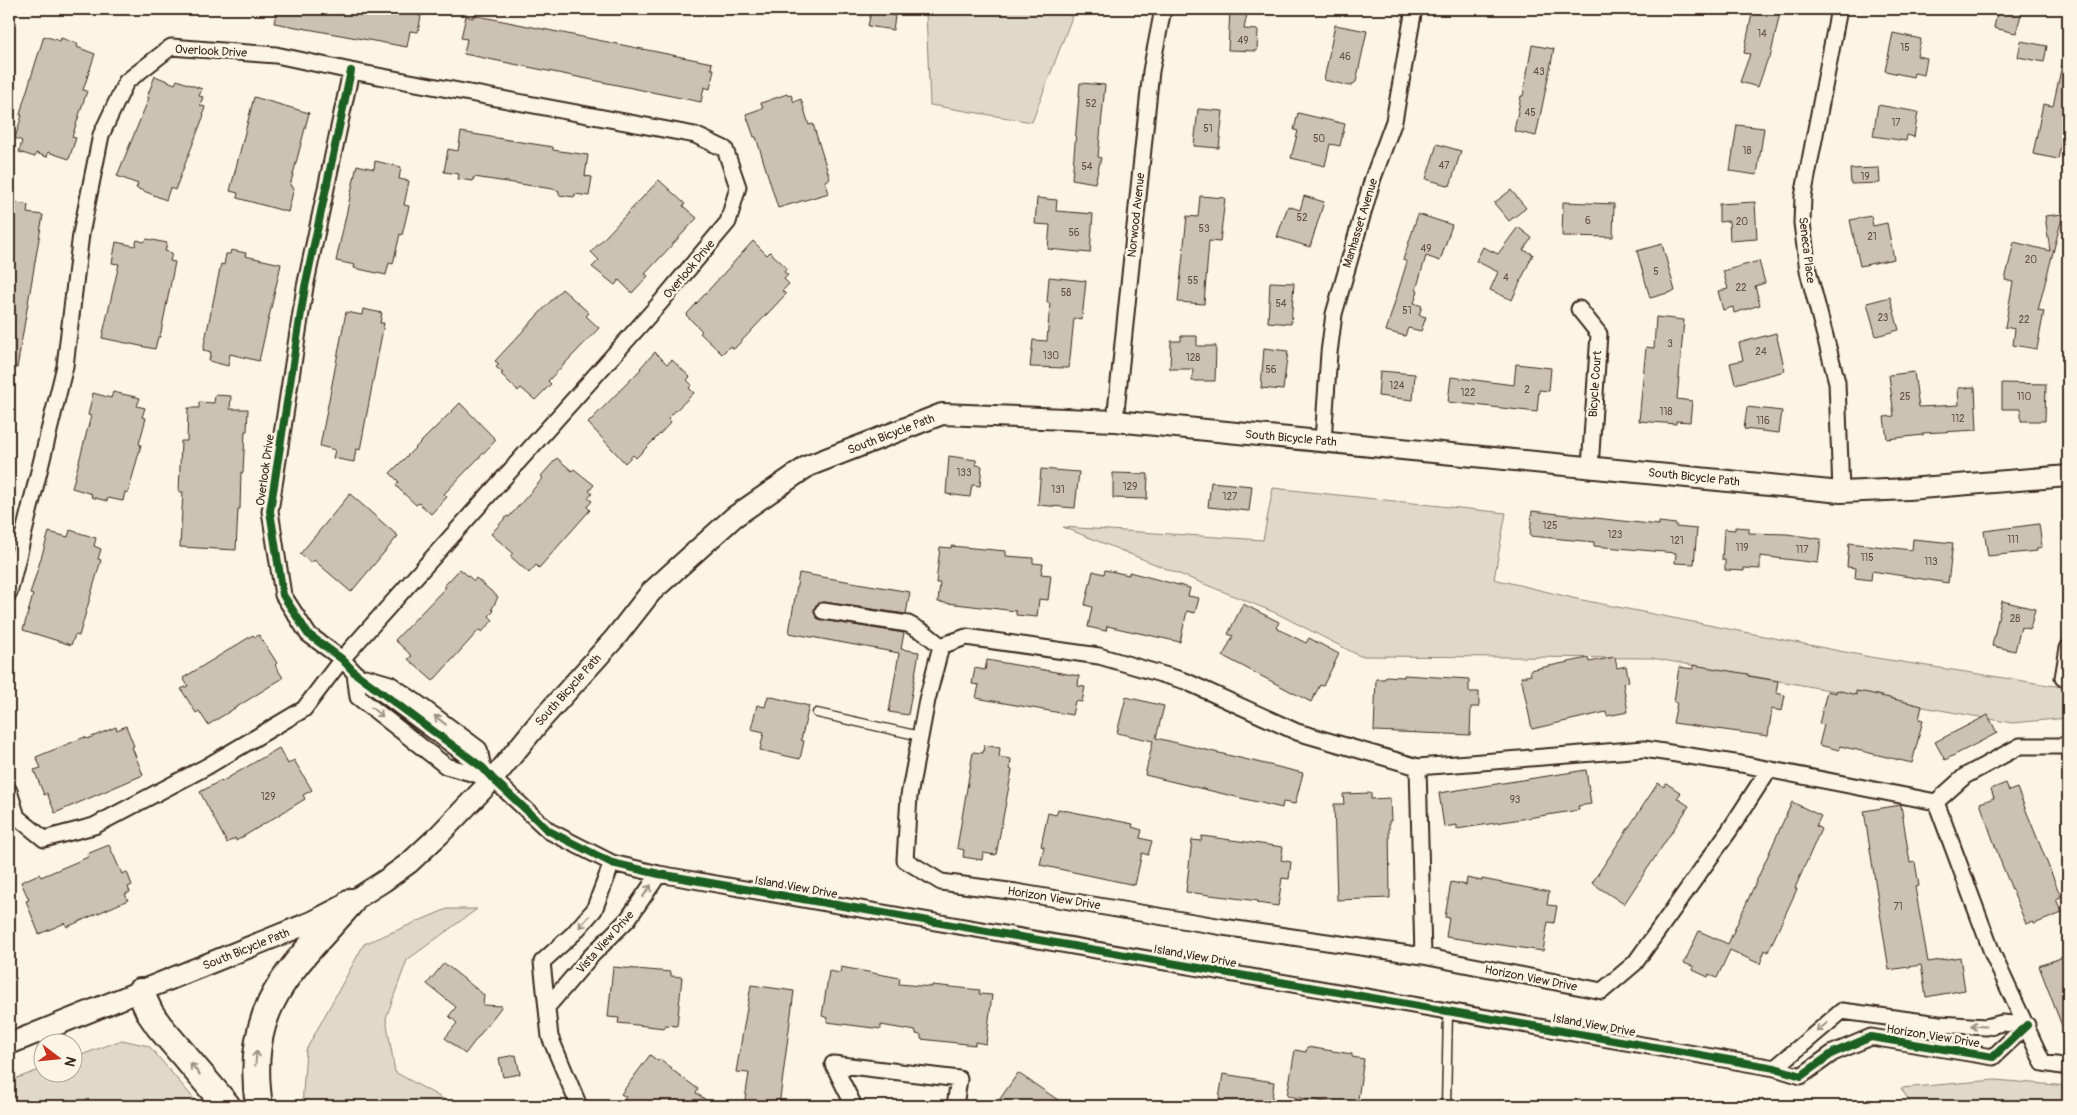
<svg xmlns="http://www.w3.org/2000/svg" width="2077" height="1115" font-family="Pangolin,sans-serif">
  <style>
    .green { fill: #e0d8c8; stroke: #8e8173 }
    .building { fill: #ccc2b3; stroke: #3b2a1e }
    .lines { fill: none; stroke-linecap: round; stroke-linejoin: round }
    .service-casing { stroke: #3b2a1e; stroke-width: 11 }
    .minor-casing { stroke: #3b2a1e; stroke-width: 19 }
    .tertiary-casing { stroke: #3b2a1e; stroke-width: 24 }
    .trunk-casing { stroke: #3b2a1e; stroke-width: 30 }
    .service { stroke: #fcf5e5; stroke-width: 8 }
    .minor { stroke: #fcf5e5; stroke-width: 15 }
    .tertiary { stroke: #fcf5e5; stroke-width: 20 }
    .trunk { stroke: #fcf5e5; stroke-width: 26 }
    .cycleway-casing { stroke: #fcf5e5; stroke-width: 11 }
    .cycleway { stroke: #1b5e20; stroke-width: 8 }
    .oneway { stroke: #9c9082 }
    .labels { text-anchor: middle; stroke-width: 5; stroke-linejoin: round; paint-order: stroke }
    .number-label { font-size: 10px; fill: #5f5043 }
    .street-label { font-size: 12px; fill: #3b2a1e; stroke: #fcf5e5 }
  </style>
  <rect width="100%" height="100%" fill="#fcf5e5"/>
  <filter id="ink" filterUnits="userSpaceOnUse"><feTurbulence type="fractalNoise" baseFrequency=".02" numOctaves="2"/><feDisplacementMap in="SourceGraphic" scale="10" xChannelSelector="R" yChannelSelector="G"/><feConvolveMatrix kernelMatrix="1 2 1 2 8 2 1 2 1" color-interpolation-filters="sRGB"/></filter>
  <g filter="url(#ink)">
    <path class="green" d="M924 9H1060L1072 17 1032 122 930 105 926 13Z
      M1273 488 1506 513 1494 579 1577 599 1870 657 2068 688V718L2012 723 1652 658 1360 656 1276 613 1063 527 1263 540Z
      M447 909H477L407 960 386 1018 395 1072 456 1106H302L306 1050 364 944Z
      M122 1040 149 1046 200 1106H9V1081L42 1069V1072H72L73 1058Z
      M1995 1080 2068 1086V1106H1912L1901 1088Z"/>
    <path class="building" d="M277 9H419L418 15 421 16 418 32 410 31 407 47 274 23Z
      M1230 9H1248L1244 29 1258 30 1257 51 1228 50Z
      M1753 9 1780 13 1770 58H1768L1758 87 1740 82 1750 54 1744 53Z
      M2002 9 2022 11 2016 33 1994 28 1997 12 2001 13Z
      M871 12 895 16 893 30 868 26Z
      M473 15 712 63 711 69H714L710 89 704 87 701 102 464 54 467 39 461 38 466 16 473 18Z
      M1335 25 1367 31 1356 82 1350 86 1324 80Z
      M1893 33 1921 39 1917 56 1927 58 1924 75 1914 73 1913 77 1885 71Z
      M44 36 60 41 61 38 78 44 77 47 95 54 83 90 87 91 72 137 76 138 69 159 48 152 47 157 36 153 35 157 19 152 22 141 15 138 22 115H20L23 103Z
      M2021 41 2047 46 2044 62 2018 57Z
      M1532 45 1554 49 1536 136 1514 131 1521 96H1523Z
      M2062 65H2068V110L2058 159 2033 154 2043 104 2053 106Z
      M155 76 175 84 177 80 202 89 199 96 203 97 200 105 205 107 203 114 204 115 175 190 170 188 166 200 136 188 138 184 117 176 149 98 147 97Z
      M1080 83 1105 85 1098 157 1101 158 1095 183 1072 179Z
      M787 94 788 96 791 95 794 102 801 99 809 125 813 124 830 179 825 181 829 193 778 208 756 137H754L746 114 763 108 761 103Z
      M254 97 309 113 290 186 294 188 288 212 237 198 238 193 230 191Z
      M1878 105 1918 112 1914 137 1907 135 1906 141 1873 136Z
      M1198 109 1223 111 1219 148 1194 146Z
      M1298 113 1345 124 1340 146 1330 144 1325 166 1291 158 1298 131 1294 130Z
      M1737 125 1764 128 1757 175 1730 171Z
      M461 132 515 141 553 147V150L588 155 585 176 592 177 589 196 575 194V197L559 195V191L553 189 474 177 473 181 458 179 459 174 444 172 448 149 458 151Z
      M1437 144 1461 151 1450 186 1426 179Z
      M375 161 401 167 399 179 409 181 404 205 409 206 402 235 400 234 393 264 389 263 386 275 354 268 355 265 336 261 357 165 374 169Z
      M1879 168 1880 183 1851 184 1850 169Z
      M659 180 685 204 683 206 697 218 645 274 648 276 632 293 619 280 615 285 592 267 599 260 591 252Z
      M1511 190 1526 208 1509 221 1494 203Z
      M1200 196 1225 198 1220 242 1209 241 1204 304 1178 302 1187 216 1198 217Z
      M1304 196 1324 202 1310 247 1277 237 1288 206 1300 210Z
      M1037 198 1057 200 1056 211 1093 214 1090 253 1048 249 1050 225 1035 224Z
      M12 202 28 205 27 213 43 215 17 368 9 367V204H11Z
      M1563 202 1614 204 1613 237 1562 236Z
      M1755 202 1757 239 1730 241 1729 221 1719 222V204Z
      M1418 214 1452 225 1440 261 1426 256 1416 290 1418 291 1414 303 1422 306 1419 315 1426 317 1421 331 1408 328 1405 336 1386 331 1407 262 1403 260Z
      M2063 214 2038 310 2044 311 2037 349 2013 345 2015 329 2005 327 2013 282 2005 280 2014 242 2050 251 2045 216Z
      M1871 216 1873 226 1887 223 1894 259 1860 266 1850 220Z
      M1518 227 1532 238 1523 250 1533 254 1512 300 1490 290 1498 272 1476 261 1483 247 1498 254Z
      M147 239 167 243 165 251 172 253 170 261 175 262 160 337H158L155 349 102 338 119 264 112 263 116 242 135 246 137 240 144 242Z
      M753 241 767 255 770 252 787 268 784 272 788 275 784 279 789 284 782 291 786 294 769 312 734 349 730 346 722 354 700 333 702 331 686 315Z
      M1662 244 1675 291 1650 298 1637 251Z
      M231 250 246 253 245 256 281 264 259 361 230 354 228 366 209 361 211 352 203 350 221 264 224 265 226 254H230Z
      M1759 261 1765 283 1755 286 1760 305 1734 313 1733 307 1723 310 1718 291 1728 289 1723 271Z
      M1049 277 1086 281 1082 319 1074 318 1069 368 1030 367 1033 340 1047 341 1050 303H1047Z
      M1270 282 1294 283 1291 324 1268 322Z
      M562 289 589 313 586 316 599 328 548 381 551 384 535 400 521 388 518 391 501 374 503 373 496 367 499 364 495 361Z
      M1890 297 1899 330 1876 336 1867 303Z
      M363 309 382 313 380 323H384L360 450 356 449 354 462 333 458 335 450 320 446 346 312 362 315Z
      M1656 317 1684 320 1677 399 1692 401 1690 422 1676 421V424L1639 421 1646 347 1654 348Z
      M1776 333 1785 371 1735 384 1730 363 1743 360 1739 343Z
      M1181 336H1197V346H1216L1215 381H1192L1193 369H1170L1171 341H1181Z
      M1264 348 1288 351 1283 390 1261 388Z
      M655 352 667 364 672 360 690 377 687 380 692 385 689 388 694 393 668 418 671 422 658 436 636 458 633 455 625 463 588 423 641 369 640 368Z
      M1516 364 1551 368 1549 391 1539 390 1537 412 1448 402 1451 377 1514 385Z
      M1380 371 1415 374 1413 400 1378 396Z
      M1914 372 1919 407 1959 405 1958 388 1975 387 1977 430 1923 433V435L1887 439 1884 417 1894 416 1889 375Z
      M2002 383 2046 384 2045 421H2021V409H2002Z
      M113 392 140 398 137 406 145 408 142 417 146 418 139 444 141 445 128 493 125 492 123 501 108 498 107 501 91 497 92 494 72 488 91 416 88 415 93 393 111 398Z
      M215 395 231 396 230 409H248L247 431H245L243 473 241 472 240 509H238L236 550 180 547 183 492H179L181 441H187L188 408H199V402L214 403Z
      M460 403 496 440 444 494 447 497 431 514 419 503 416 505 398 488 396 485 399 482 390 473Z
      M1747 407 1782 411 1779 433 1744 429Z
      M949 456 976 460V465L982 466 980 486 972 485 970 497 946 494Z
      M557 458 572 471 574 469 594 485 589 491 592 493 588 498 592 501 587 507 590 510 539 568 536 565 529 573 510 556 513 553 491 534 507 516 509 517 543 478 541 476Z
      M1041 469 1079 472 1075 508 1038 505Z
      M1113 473 1148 474 1147 499 1113 498Z
      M1211 482 1252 486 1249 511 1208 507Z
      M350 494 398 536 351 592 314 560 311 563 300 554Z
      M1532 511 1659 525V522L1676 524V527L1697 529 1694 564 1675 563 1676 553 1594 546V542L1530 536Z
      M2039 524 2042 547 2037 548V551L1988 556 1984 531Z
      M1735 527 1749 528V533L1787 534 1821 539 1818 563 1760 556V569L1744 568V571L1725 570V560H1722L1724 529 1735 530Z
      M70 530 96 538 94 546 101 549 98 559 101 560 79 636 75 635 71 645 23 630 33 595 30 594 49 532 68 537Z
      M1913 539 1953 543 1948 583 1872 571 1871 580 1855 578 1856 568 1847 567 1849 543 1912 550Z
      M951 546 1006 551V556L1033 558V563L1043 564 1041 574 1051 575 1048 600 1039 599 1037 617 1016 615V611L938 602 940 583H936L940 547 951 548Z
      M460 569 474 581 476 578 498 597 492 609 494 611 489 616 493 620 482 632 479 630 433 681 408 659 412 656 395 640 446 587 444 586Z
      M1105 570 1129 575V572L1190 588 1188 596 1199 598 1195 613 1187 611 1180 642 1107 626 1106 631 1088 627 1092 607 1085 605 1093 571 1104 574Z
      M799 573 910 592 906 614 824 602 816 605 814 610 817 618 822 620 904 633 901 649 919 652 908 715 889 712 899 653 789 633Z
      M2002 601 2035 609 2030 629 2021 627 2015 651 1992 646Z
      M1243 604 1279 622 1276 628 1306 643 1309 638 1339 654 1323 686 1320 685 1311 702 1223 656 1233 636 1228 634Z
      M253 635 255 637 259 635 277 663 275 665 283 678 208 725 199 711 196 713 181 689 188 686 183 678Z
      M1615 657 1617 668 1626 666 1629 682 1623 683 1628 712 1607 716 1606 712 1532 729 1521 677 1531 675 1530 670 1588 658 1589 662Z
      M987 660 1079 676 1078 686 1085 687 1082 702 1075 701 1072 715 976 698 979 685 972 684 975 668 985 670Z
      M1693 665 1748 674V676L1778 681 1776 693 1785 695 1782 711 1772 709 1768 736 1673 723 1677 703 1674 702 1679 667 1693 669Z
      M1404 675 1469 679V692H1479V707H1471L1470 735 1374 731 1376 679H1385L1386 676 1404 677Z
      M1837 690 1856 695V691L1869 693 1922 706 1919 719 1923 720 1912 763 1840 746 1839 750 1819 745 1824 725 1819 724 1827 691 1836 693Z
      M768 696 809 706 801 740 804 741 800 759 760 750 764 732 751 729 757 705 765 707Z
      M1126 697 1164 706 1156 738 1303 773 1295 804 1283 802 1282 808 1145 775 1153 741 1117 733Z
      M1988 715 1997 733 1945 760 1935 742Z
      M126 726 134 746 132 747 143 775 55 813 47 793 44 795 34 770 41 768 36 757 85 737 87 739 116 727 117 730Z
      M984 745 1000 748 999 757 1011 759 1010 769 1012 770 996 855 983 853 982 860 963 857 964 850 957 848 973 752 983 753Z
      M279 748 288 764 294 760 312 790 303 795 305 799 236 841 235 838 227 843 200 792 220 781 221 782Z
      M1586 770 1591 804 1578 806 1579 810 1457 829V825L1444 827 1439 793Z
      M1658 783 1664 787 1666 783 1681 793 1677 798 1689 806 1624 904 1592 883Z
      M2006 783 2009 791 2017 788 2061 897 2056 899 2062 913 2034 924 2033 922 2026 924 2000 860 1980 803 1994 798 1991 789Z
      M1371 793V799L1390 798 1391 821H1389L1390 898 1337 900 1334 804H1344L1343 794Z
      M1792 802 1821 816 1816 826 1821 829 1795 888 1797 889 1768 952 1765 950 1760 964 1730 950 1717 978 1709 974 1708 977 1693 970 1694 967 1684 963 1699 931 1728 944Z
      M1901 805 1910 863 1915 862 1919 886 1915 887 1928 962 1960 957 1965 990 1926 997 1921 965 1889 970 1864 811Z
      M1058 809 1133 824 1132 827 1142 830 1140 838 1152 841 1148 855 1142 853 1135 885 1040 865 1044 847 1041 846 1048 813 1056 815Z
      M1202 836 1283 847 1281 860 1291 862 1289 879 1282 878 1278 906 1257 903 1258 901 1186 892 1192 840 1201 841Z
      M109 845 122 874 127 872 132 885 128 887 130 892 125 894 128 900 67 927 65 923 39 934 26 901 29 900 21 882 39 874 41 877 88 857 87 854Z
      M1467 878 1482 881V879L1549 892 1547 905 1557 906 1554 923 1548 922 1543 951 1446 937 1449 918 1445 917 1451 882 1466 885Z
      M2068 955V1039H2067L2039 966Z
      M444 963 484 995 483 1005 502 1006 465 1054 445 1038 457 1023 449 1016 456 1007 427 984Z
      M613 967 671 972V976L682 977 677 1026 665 1025V1028L618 1023 619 1018 608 1017Z
      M841 967 900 978 899 984 932 987V985L980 990 979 994 992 995 986 1044 975 1042V1045L921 1039V1035L916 1034V1031L881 1025V1029L827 1022 828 1018 822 1016 829 971 840 973Z
      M751 985 794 991 779 1106H744L749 1073 736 1072Z
      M1307 1047 1352 1054V1057L1364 1059 1357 1105 1344 1103V1105L1287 1096 1295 1050 1306 1052Z
      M516 1055 520 1074 503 1077 499 1058Z
      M650 1055 658 1061 660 1059 672 1068 671 1069 698 1089 696 1093 715 1106H631L623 1101 626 1097 621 1094Z
      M1018 1073 1067 1106H995Z
      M1223 1074 1274 1082 1271 1106H1220L1221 1100 1219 1099Z"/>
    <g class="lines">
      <g class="service-casing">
        <path id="service" d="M817 713 920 736
          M1446 1106 1448 1011"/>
      </g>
      <g class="minor-casing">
        <path id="minor" d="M1839 9 1803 197 1802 223 1808 271 1837 382 1841 492
          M351 71 305 287 270 511 283 595 308 634 342 659 355 673 483 768 493 779 549 831 612 863 659 874 1775 1068 1801 1076 1833 1053 1871 1037 1993 1057 2027 1025
          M1579 309 1599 334 1590 467
          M1115 421 1151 71 1163 9
          M1323 441 1329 353 1334 314 1373 178 1394 121 1414 9
          M9 593 65 366 81 234 101 135 126 82 171 47 276 55 351 71 695 135 725 149 738 187 728 222 660 303 342 659 304 709 206 767 94 826 44 839 17 817 9 791
          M823 611 908 624 925 633 941 646
          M355 673 358 697 446 766 493 779
          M366 677 390 684 416 702 479 749 483 768
          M2063 678 2068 648
          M2068 746H2020L1965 776 1936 802 1993 955 2043 1063 2068 1067
          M1418 767 1423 956
          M1769 769 1729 831 1635 963 1602 991 1423 956 1223 927 1016 892 941 882 905 860 909 796 927 700 941 646 966 637 1099 656 1185 681 1297 732 1418 767 1644 749 1741 764 1936 802
          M547 1007 591 956 628 919 659 874
          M1775 1068 1842 1011 1939 1024 1986 1027 2002 1023 2027 1025
          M579 1106 550 1037 542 962 573 934 594 910 612 863
          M854 1106 833 1064 959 1079 955 1106"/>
      </g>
      <g class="tertiary-casing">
        <path id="tertiary" d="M9 1044 314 921 351 902 384 881 409 863 439 835 493 779 542 719 615 638 651 592 734 517 808 466 942 414 1115 421 1841 492 1908 489 2068 476"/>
      </g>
      <g class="trunk-casing">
        <path id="trunk" d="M140 992 150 1013 159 1026 227 1106
          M259 1106C244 1006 290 971 351 902"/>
      </g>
      <use href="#service" class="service"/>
      <use href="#minor" class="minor"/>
      <use href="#tertiary" class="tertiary"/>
      <use href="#trunk" class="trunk"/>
      <g class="cycleway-casing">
        <path id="cycleway" d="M351 71 305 287 270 511 283 595 308 634 342 659 355 673 483 768 493 779 549 831 612 863 659 874 1775 1068 1801 1076 1833 1053 1871 1037 1993 1057 2027 1025"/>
      </g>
      <use href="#cycleway" class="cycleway"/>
    </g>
    <defs><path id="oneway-shaft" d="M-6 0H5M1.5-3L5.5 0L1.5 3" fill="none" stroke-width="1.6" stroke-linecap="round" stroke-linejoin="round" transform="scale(1.25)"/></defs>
    <g class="oneway">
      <use href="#oneway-shaft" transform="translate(377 712) rotate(38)"/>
      <use href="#oneway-shaft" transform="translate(440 720) rotate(-142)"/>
      <use href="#oneway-shaft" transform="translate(647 891) rotate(-55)"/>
      <use href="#oneway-shaft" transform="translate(584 922) rotate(131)"/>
      <use href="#oneway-shaft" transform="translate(1978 1026) rotate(-177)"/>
      <use href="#oneway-shaft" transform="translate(1822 1027) rotate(141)"/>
      <use href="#oneway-shaft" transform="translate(256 1058) rotate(-85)"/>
      <use href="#oneway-shaft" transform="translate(195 1069) rotate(-130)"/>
    </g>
  </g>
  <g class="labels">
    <g class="number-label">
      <text x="1762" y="37">14</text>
      <text x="1243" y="44">49</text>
      <text x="1905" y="51">15</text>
      <text x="1345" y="60">46</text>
      <text x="1539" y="75">43</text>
      <text x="1091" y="107">52</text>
      <text x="1530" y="116">45</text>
      <text x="1896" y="126">17</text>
      <text x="1208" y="132">51</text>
      <text x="1319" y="142">50</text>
      <text x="1747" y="154">18</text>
      <text x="1444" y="169">47</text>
      <text x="1087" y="170">54</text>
      <text x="1865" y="180">19</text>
      <text x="1302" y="221">52</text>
      <text x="1588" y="224">6</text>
      <text x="1742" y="225">20</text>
      <text x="1204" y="232">53</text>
      <text x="1074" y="236">56</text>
      <text x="1872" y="240">21</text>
      <text x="1426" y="252">49</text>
      <text x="2031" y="263">20</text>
      <text x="1656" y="275">5</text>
      <text x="1506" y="281">4</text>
      <text x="1193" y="284">55</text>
      <text x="1741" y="291">22</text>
      <text x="1066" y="296">58</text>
      <text x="1281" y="307">54</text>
      <text x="1407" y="314">51</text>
      <text x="1883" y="321">23</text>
      <text x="2024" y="323">22</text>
      <text x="1670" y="347">3</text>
      <text x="1761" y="355">24</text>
      <text x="1051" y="359">130</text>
      <text x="1193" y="361">128</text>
      <text x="1271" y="373">56</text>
      <text x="1397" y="389">124</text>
      <text x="1527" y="393">2</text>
      <text x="1468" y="396">122</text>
      <text x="1905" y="400">25</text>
      <text x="2024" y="400">110</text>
      <text x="1666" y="415">118</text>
      <text x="1958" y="422">112</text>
      <text x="1763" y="424">116</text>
      <text x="964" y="476">133</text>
      <text x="1130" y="490">129</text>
      <text x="1058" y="493">131</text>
      <text x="1230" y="500">127</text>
      <text x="1550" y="529">125</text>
      <text x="1615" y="538">123</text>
      <text x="2013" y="543">111</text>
      <text x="1677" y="544">121</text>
      <text x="1742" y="551">119</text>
      <text x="1802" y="553">117</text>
      <text x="1867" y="561">115</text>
      <text x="1931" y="565">113</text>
      <text x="2015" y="622">28</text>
      <text x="268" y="800">129</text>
      <text x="1515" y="803">93</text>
      <text x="1898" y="910">71</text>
    </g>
    <g class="street-label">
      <text transform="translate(211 51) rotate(3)" y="4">Overlook Drive</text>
      <text transform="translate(1136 215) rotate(-84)" y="4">Norwood Avenue</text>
      <text transform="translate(1360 223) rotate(-73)" y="4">Manhasset Avenue</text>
      <text transform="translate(1807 250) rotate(83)" y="4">Seneca Place</text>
      <text transform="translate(689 269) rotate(-50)" y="4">Overlook Drive</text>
      <text transform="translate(1595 384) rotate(-86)" y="4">Bicycle Court</text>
      <text transform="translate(891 434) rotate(-21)" y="4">South Bicycle Path</text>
      <text transform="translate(1291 438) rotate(5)" y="4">South Bicycle Path</text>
      <text transform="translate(265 470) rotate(-82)" y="4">Overlook Drive</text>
      <text transform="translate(1694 477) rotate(6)" y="4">South Bicycle Path</text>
      <text transform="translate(568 690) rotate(-48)" y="4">South Bicycle Path</text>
      <text transform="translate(796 887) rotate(10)" y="4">Island View Drive</text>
      <text transform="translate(1054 898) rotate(9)" y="4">Horizon View Drive</text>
      <text transform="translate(605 942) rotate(-48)" y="4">Vista View Drive</text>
      <text transform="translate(246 949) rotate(-22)" y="4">South Bicycle Path</text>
      <text transform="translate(1195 956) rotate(10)" y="4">Island View Drive</text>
      <text transform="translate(1531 978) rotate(11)" y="4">Horizon View Drive</text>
      <text transform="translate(1594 1025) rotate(10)" y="4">Island View Drive</text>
      <text transform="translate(1933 1036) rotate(9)" y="4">Horizon View Drive</text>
    </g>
  </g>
  <rect width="2077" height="1115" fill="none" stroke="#fcf5e5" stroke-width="30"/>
  <rect x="15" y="15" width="2047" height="1085" fill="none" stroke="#3b2a1e" stroke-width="2" filter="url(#ink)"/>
  <g transform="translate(58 1058) rotate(106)"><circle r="24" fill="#fcf5e5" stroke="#afa495"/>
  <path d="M0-4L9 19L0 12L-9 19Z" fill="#c8321e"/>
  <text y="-8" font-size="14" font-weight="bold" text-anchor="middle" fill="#3b2a1e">N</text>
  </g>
</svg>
